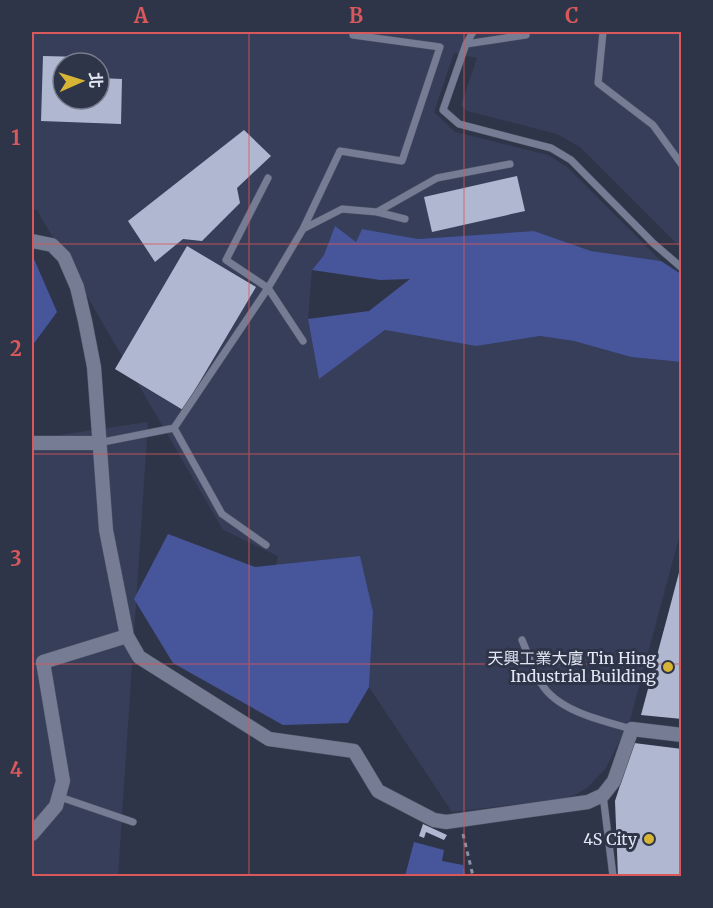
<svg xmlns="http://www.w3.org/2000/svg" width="713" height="908" font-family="Merriweather,'Noto Sans TC',serif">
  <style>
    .built { fill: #373e59; fill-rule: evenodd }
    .green { fill: #47559a }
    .building { fill: #b0b8d1 }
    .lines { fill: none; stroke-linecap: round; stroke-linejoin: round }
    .service-casing { stroke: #4d5162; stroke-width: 8 }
    .minor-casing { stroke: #4d5162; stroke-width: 15 }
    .path { stroke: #8d92a3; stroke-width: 3; stroke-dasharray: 4.5 4.5; stroke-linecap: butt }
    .service { stroke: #757c93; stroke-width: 7 }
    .minor { stroke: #757c93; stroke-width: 14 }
    .grid { fill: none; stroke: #d9585b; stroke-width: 1.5; stroke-opacity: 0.55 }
    .poi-dot { fill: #d8b434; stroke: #2f3549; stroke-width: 2 }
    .labels { text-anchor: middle; stroke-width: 6; stroke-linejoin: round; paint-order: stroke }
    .poi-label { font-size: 16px; fill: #e3e7f4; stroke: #2f3549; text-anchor: end }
    .neatline { fill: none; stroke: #d9585b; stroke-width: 2 }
    .grid-label { font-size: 20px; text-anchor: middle; font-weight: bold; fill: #d9585b }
  </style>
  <rect width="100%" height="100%" fill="#2f3549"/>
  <path class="built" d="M32 32H681V248L580 147 557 134 467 111 461 105 477 58 454 53 434 112 455 132 548 155 566 166 661 261 591 251 534 231 418 239 362 229 356 242 324 255 312 270 308 319 319 378 385 330 476 346 540 336 574 341 631 357 681 362V530L630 720 606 768 587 788 575 795 561 799 452 812 369 687 373 612 266 607 278 556 223 530 37 210 32 209ZM63 63H99V99H63Z
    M148 422 118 876H32V439Z"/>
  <path class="green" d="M335 226 356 242 362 229 418 239 534 231 591 251 661 261 681 274V362L631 357 574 341 540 336 476 346 385 330 319 379 308 319 369 311 410 279 380 280 312 270 324 255Z
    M32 258 34 259 57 312 32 346Z
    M168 534 255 567 360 556 373 612 369 687 348 723 283 725 173 663 134 599Z
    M414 842 444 850 442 861 463 865 465 876H405Z"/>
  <path class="building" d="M43 56 84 57V63H63V99H99V78L122 79 121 124 41 121Z
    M244 130 271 156 237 188 240 203 202 241 183 239 155 262 128 221Z
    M517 176 525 211 432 232 424 197Z
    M187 246 256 287 183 410 115 369Z
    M681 565 682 719 641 715 667 618Z
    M634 743 682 749V876H618L615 801Z
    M423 824 447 835 444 840 426 832 424 838 419 836Z"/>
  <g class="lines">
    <g class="service-casing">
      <path id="service" d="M603 32 598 83 653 125 682 165
        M526 35 466 44 443 110 459 124 551 148 571 160 653 243 682 268
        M466 44 473 32
        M268 178 226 260 268 288 303 341
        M377 212 437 178 510 164
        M303 229 340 151 402 161 440 47 353 35
        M174 428 222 514 266 545
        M98 443 174 428 268 288 303 229 342 209 377 212 405 219
        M522 640C528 654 533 670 541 683 557 711 603 721 632 729
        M603 795 613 876
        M60 797 133 822"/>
    </g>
    <g class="minor-casing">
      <path id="minor" d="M32 241 52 245 64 257 77 287 85 321 94 367 106 530 127 636 139 657 269 739 354 751 378 791 434 820 446 822 588 802 603 795 614 781 632 729 682 735
        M32 443H98
        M32 834 56 806 63 781 43 662 127 636"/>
    </g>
    <path class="path" d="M463 834 473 876"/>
    <use href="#service" class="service"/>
    <use href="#minor" class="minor"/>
  </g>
  <path class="grid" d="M249 32V876M464 32V876M32 244H682M32 454H682M32 664H682"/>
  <g class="poi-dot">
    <circle cx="668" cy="667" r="6"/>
    <circle cx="649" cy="839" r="6"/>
  </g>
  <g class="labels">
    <g class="poi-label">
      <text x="656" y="664">天興工業大廈 Tin Hing<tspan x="656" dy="18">Industrial Building</tspan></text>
      <text x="637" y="845">4S City</text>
    </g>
  </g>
  <rect width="713" height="908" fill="none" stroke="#2f3549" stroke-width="66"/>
  <g transform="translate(81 81) rotate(87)"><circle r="28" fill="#2f3549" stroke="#777c8d" stroke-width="1.5"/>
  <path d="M0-4.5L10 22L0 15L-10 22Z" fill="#d8b434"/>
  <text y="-9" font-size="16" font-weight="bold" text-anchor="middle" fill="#e3e7f4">北</text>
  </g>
  <rect x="33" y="33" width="647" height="842" class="neatline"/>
  <g class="grid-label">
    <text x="141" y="23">A</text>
    <text x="356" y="23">B</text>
    <text x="572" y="23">C</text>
    <text x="16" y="145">1</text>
    <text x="16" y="356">2</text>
    <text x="16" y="566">3</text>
    <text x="16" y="777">4</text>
  </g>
</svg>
